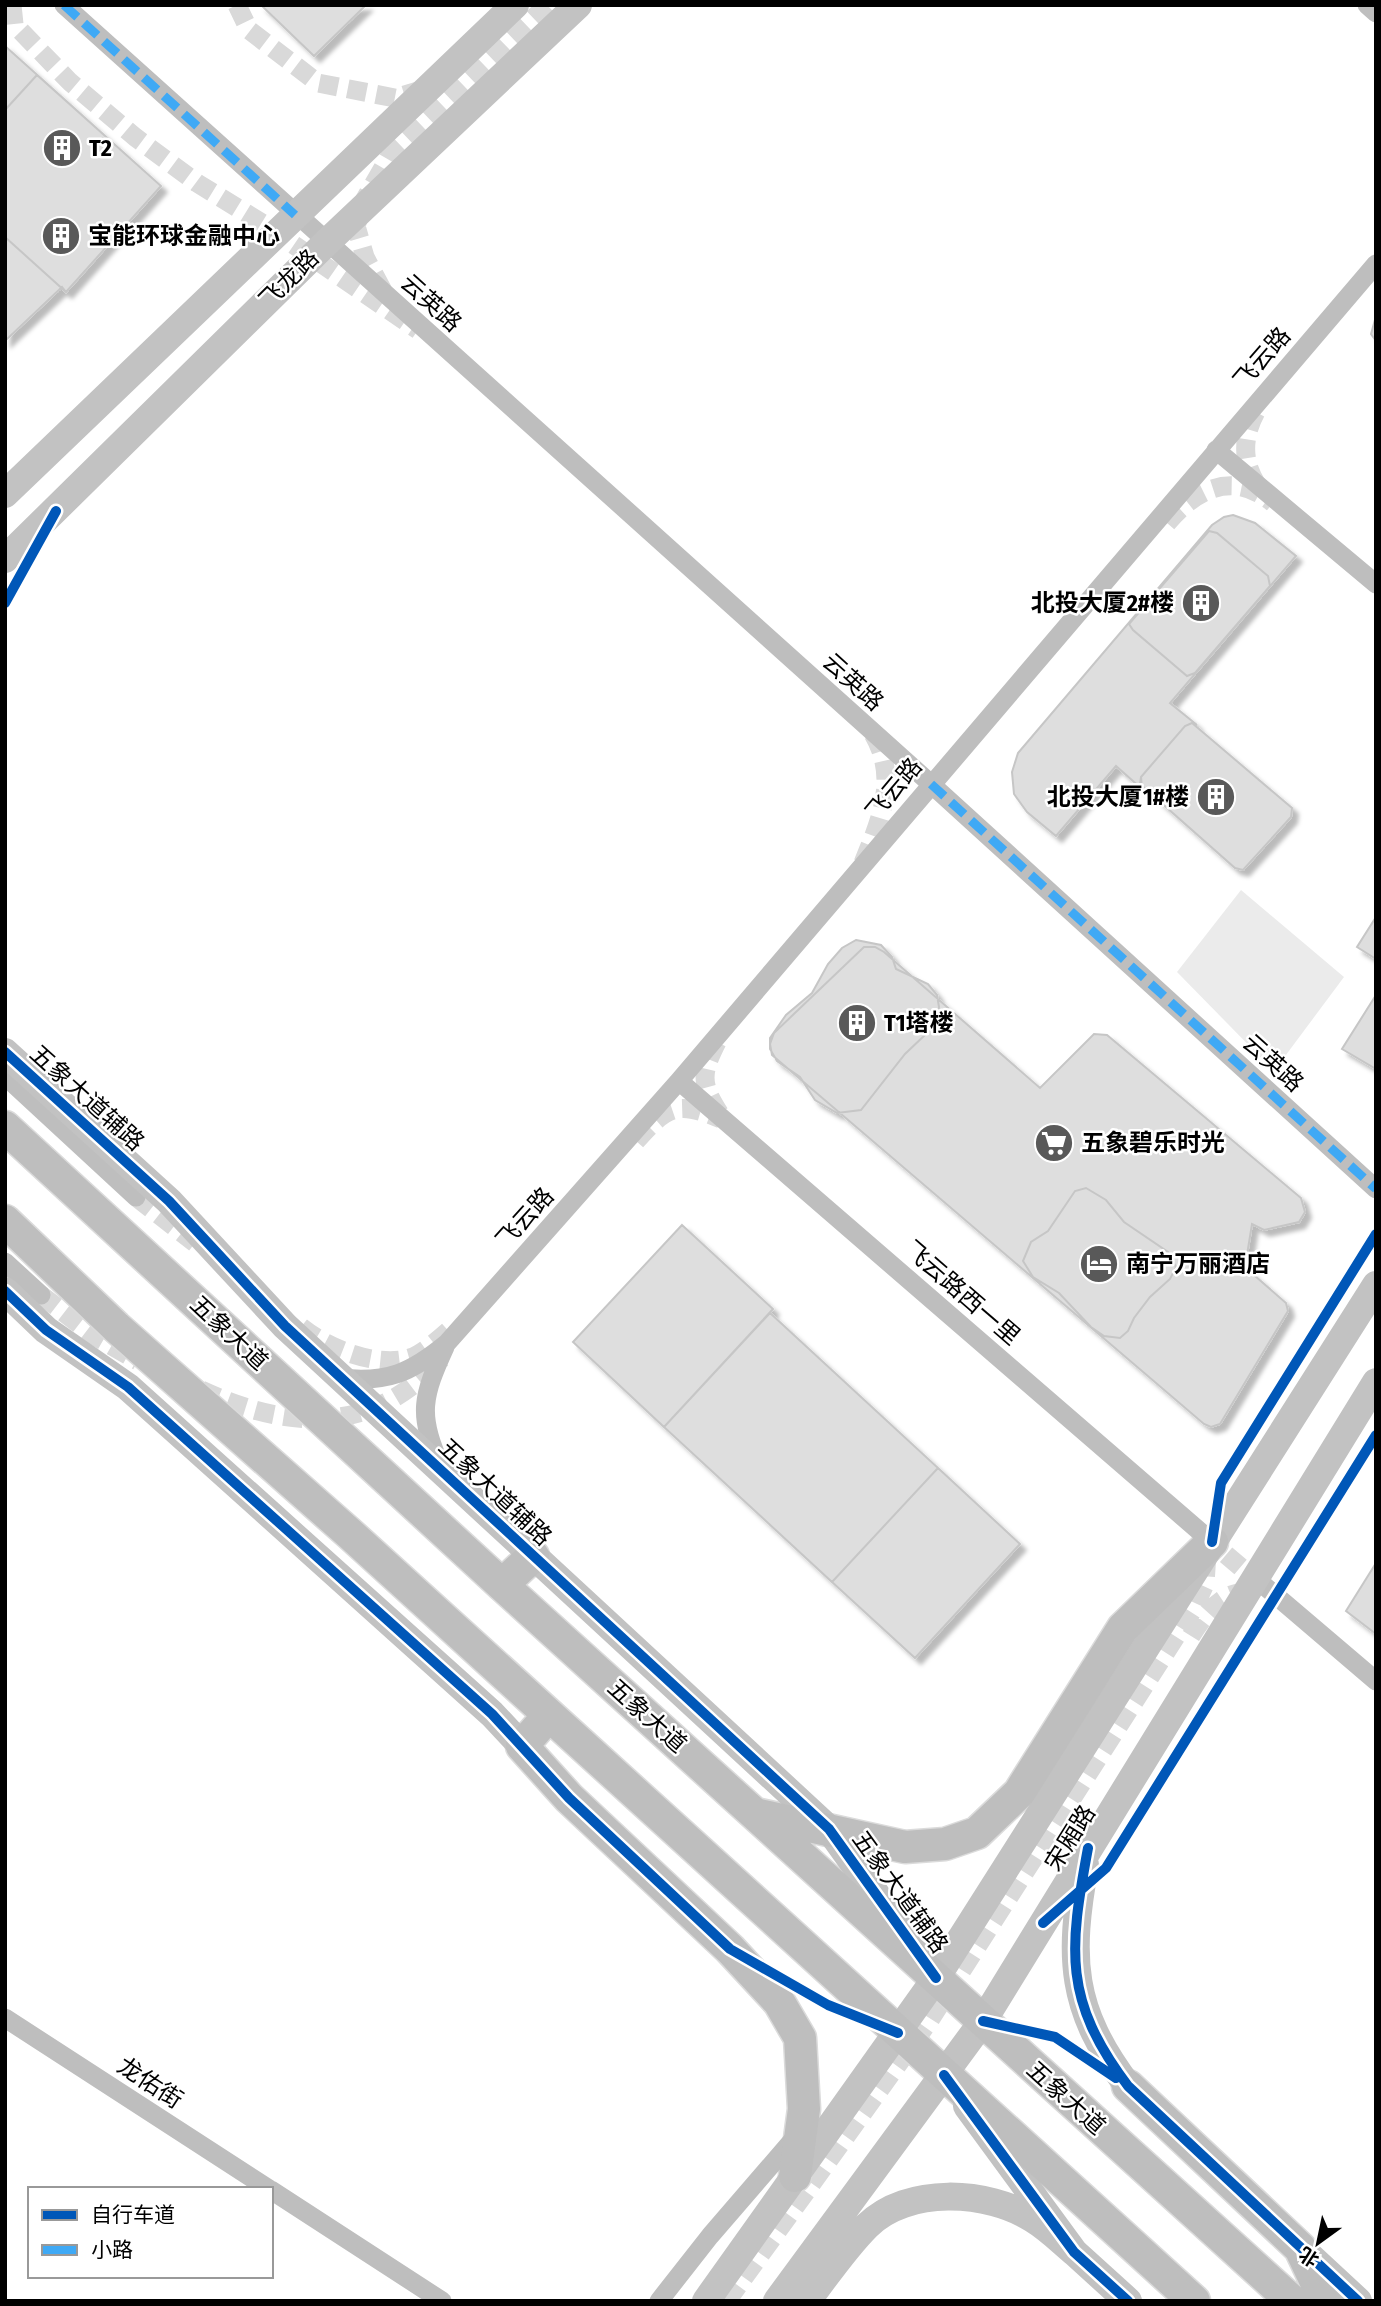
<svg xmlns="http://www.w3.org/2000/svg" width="1381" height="2306" font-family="'Fira Sans Condensed','Noto Sans SC',sans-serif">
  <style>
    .green { fill: #ebebeb }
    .building { fill: #dedede; stroke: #c6c6c6; stroke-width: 2; filter: url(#shadow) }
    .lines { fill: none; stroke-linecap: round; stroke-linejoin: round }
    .street-tunnel { stroke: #d9d9d9; stroke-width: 19; stroke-dasharray: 19 10; stroke-linecap: butt }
    .primary-casing { stroke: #dbdbdb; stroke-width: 35 }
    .street { stroke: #bebebe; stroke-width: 19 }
    .secondary { stroke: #c2c2c2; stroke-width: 28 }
    .primary { stroke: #bebebe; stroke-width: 32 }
    .quiet { stroke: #3fa9f5; stroke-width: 9; stroke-dasharray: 18 9; stroke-linecap: butt }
    .cycleway-casing { stroke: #fff; stroke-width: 15 }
    .cycleway { stroke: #0057b8; stroke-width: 10 }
    .labels { text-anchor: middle; stroke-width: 5; stroke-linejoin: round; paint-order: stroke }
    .poi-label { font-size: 24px; font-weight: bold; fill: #000; stroke: #fff; text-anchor: start }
    .street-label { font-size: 24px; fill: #000; stroke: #fff }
  </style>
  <defs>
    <filter id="shadow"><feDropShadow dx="6" dy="6" stdDeviation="2" flood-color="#0004"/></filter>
  </defs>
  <rect width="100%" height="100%" fill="#fff"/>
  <path class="green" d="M1241 890 1344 977 1274 1071 1177 972Z"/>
  <path class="building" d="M261 5H366L314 56Z
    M5 46 161 186 66 292 62 287 5 341Z
    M37 75 161 186 66 292 5 237V110Z
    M1376 316V341L1371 334Z
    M1233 515 1255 523 1296 556 1170 703 1197 725 1192 723 1185 726 1141 777 1142 789 1116 766 1056 836 1027 812 1014 794 1012 772 1018 753 1212 525 1224 517Z
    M1209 531 1217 533 1268 576 1270 586 1195 673 1187 676 1133 630 1129 624Z
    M1192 723 1292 808 1291 817 1243 870 1235 868 1140 784 1141 777 1185 726Z
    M1376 917V959L1357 947Z
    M856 940 881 945 892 957 896 969 928 984 937 995 939 1007 937 1018 927 1033 905 1054 861 1110 837 1113 815 1100 800 1077 777 1061 770 1049V1038L786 1015 812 993 828 964 842 948Z
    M864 947H875L884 952 1040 1088 1094 1034 1107 1035 1301 1198 1305 1212 1299 1222 1264 1230 1252 1224 1247 1255 1239 1262 1286 1303 1288 1311 1220 1424 1211 1427 1204 1424 772 1055 770 1044 774 1033Z
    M1376 995V1069L1342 1049Z
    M1086 1188 1106 1200 1124 1222 1168 1252 1176 1267 1170 1279 1150 1297 1134 1318 1128 1331 1120 1338 1104 1336 1091 1327 1059 1293 1033 1277 1023 1261 1031 1242 1048 1231 1075 1191Z
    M682 1225 773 1309 664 1427 573 1342Z
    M770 1313 938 1468 832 1582 664 1427Z
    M938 1468 1020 1544 915 1658 832 1582Z
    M1376 1563V1634L1346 1611Z"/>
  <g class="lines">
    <path class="street-tunnel" d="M12 5 14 24 70 82 135 137 197 183 262 223 418 330
      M237 5 249 30 318 83 395 98 424 89
      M383 291 365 257 356 226 365 199 391 154 547 5
      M1257 485C1240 458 1243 432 1260 405
      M1167 523C1196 489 1233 470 1273 503
      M863 863C882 816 900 775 870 729
      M717 1042C701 1074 700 1083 720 1114
      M636 1141C668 1105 678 1101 721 1119
      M136 1197 195 1243
      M41 1295 93 1335 138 1361
      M301 1327C327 1348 376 1368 410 1358 423 1354 444 1335 455 1325
      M201 1390C288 1430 372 1436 441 1359
      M1204 1536 1264 1587
      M1191 1636C1205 1614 1223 1590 1250 1592
      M727 2301 930 2020 1193 1610 1205 1584 1207 1553"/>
    <g class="primary-casing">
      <path id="primary" d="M5 1127 502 1585 1292 2301
        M5 1221 116 1327 349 1533 1194 2301
        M502 1585 533 1556
        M549 1715 522 1746 569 1798 730 1949 779 2002 800 2038 804 2109 795 2176
        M755 1814 905 1847 945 1844 977 1833 1019 1793 1123 1628 1212 1542
        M1128 2086 1300 2248 1325 2301"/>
    </g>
    <path class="street" d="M64 5 931 784 1376 1189
      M1367 5 1376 13
      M1216 450 1376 584
      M5 1076 136 1197
      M679 1081 1212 1542
      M5 1262 41 1295
      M341 1378C387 1383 411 1373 447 1343L679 1081 1376 264
      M440 1464C417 1415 423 1395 445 1347
      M1254 1577 1376 1681
      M5 2018 269 2189
      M271 2190 442 2301
      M659 2301 710 2236 798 2134"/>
    <path class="secondary" d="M5 494 515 5
      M5 559 326 243 578 5
      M5 1052 169 1201 285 1326 829 1829 916 1950
      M5 1291 46 1330 128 1387 492 1714 522 1746
      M1085 1865C1068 1958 1070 2009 1128 2086
      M967 2106 1074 2252 1128 2301
      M1303 2250 1358 2301
      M706 2301 936 1978 1376 1285
      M777 2301 983 2021 1376 1382
      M807 2301C826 2276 845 2248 867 2226 907 2186 988 2190 1033 2219 1048 2228 1061 2241 1074 2252"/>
    <use href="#primary" class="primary"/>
    <path class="quiet" d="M64 5 295 215
      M931 784 1376 1189"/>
    <g class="cycleway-casing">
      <path id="cycleway" d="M5 603 56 511
        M5 1052 169 1201 285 1326 829 1829 936 1978
        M5 1291 46 1330 128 1387 492 1714 569 1798 730 1949 828 2005 898 2033
        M1212 1542 1221 1483 1376 1234
        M1088 1848C1069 1950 1063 2000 1128 2086L1358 2301
        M1043 1923 1106 1868 1376 1435
        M983 2021 1055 2037 1116 2078
        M944 2075 1074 2252 1128 2301"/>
    </g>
    <use href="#cycleway" class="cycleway"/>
  </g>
  <defs>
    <g id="building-disc" transform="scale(2.0125)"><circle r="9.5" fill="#595959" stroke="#fff"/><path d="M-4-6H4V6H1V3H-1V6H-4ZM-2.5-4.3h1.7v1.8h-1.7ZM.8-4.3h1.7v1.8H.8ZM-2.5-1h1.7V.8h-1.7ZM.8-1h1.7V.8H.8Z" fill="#fff"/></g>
    <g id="supermarket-disc" transform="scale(2.0125)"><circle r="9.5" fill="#595959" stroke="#fff"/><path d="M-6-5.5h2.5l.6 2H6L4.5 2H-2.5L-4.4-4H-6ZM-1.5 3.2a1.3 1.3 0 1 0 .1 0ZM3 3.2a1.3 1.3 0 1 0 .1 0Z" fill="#fff"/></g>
    <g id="hotel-disc" transform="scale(2.0125)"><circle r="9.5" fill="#595959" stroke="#fff"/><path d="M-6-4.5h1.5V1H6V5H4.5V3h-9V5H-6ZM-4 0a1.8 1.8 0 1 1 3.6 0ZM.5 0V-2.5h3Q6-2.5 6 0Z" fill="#fff"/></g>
  </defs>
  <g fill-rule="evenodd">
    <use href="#building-disc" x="62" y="148"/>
    <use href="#building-disc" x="61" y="236"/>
    <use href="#building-disc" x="1201" y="603"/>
    <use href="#building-disc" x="1216" y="797"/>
    <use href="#building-disc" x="857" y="1023"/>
    <use href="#supermarket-disc" x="1054" y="1143"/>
    <use href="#hotel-disc" x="1099" y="1264"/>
  </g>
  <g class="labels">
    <g class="poi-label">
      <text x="89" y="156">T2</text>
      <text x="88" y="244">宝能环球金融中心</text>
      <text x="1174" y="611" text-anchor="end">北投大厦2#楼</text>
      <text x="1189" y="805" text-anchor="end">北投大厦1#楼</text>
      <text x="884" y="1031">T1塔楼</text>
      <text x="1081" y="1151">五象碧乐时光</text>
      <text x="1126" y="1272">南宁万丽酒店</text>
    </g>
    <g class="street-label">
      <text transform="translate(289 279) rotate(-45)" y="8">飞龙路</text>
      <text transform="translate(431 303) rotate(42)" y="8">云英路</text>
      <text transform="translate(1262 358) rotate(-49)" y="8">飞云路</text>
      <text transform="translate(853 682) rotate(42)" y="8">云英路</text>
      <text transform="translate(894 789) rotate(-50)" y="8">飞云路</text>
      <text transform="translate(1273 1063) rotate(42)" y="8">云英路</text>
      <text transform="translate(87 1098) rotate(42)" y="8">五象大道辅路</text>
      <text transform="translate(525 1218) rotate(-48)" y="8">飞云路</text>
      <text transform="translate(962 1293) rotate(41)" y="8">飞云路西一里</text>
      <text transform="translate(229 1333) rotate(43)" y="8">五象大道</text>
      <text transform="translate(495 1492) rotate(43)" y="8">五象大道辅路</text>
      <text transform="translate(647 1716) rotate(42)" y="8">五象大道</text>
      <text transform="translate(1070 1838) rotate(-58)" y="8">宋厢路</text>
      <text transform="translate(900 1892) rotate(54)" y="8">五象大道辅路</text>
      <text transform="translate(150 2083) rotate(33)" y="8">龙佑街</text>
      <text transform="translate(1066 2098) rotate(42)" y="8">五象大道</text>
    </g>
  </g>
  <rect width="1381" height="2306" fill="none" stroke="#000000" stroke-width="14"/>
  <rect x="28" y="2187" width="245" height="91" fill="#ffffff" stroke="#999999" stroke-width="2"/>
  <rect x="42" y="2210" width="35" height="10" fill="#0057b8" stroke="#999999" stroke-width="2"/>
  <text x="91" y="2222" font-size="21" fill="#000000">自行车道</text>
  <rect x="42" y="2245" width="35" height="10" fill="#3fa9f5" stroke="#999999" stroke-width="2"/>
  <text x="91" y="2257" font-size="21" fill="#000000">小路</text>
  <g transform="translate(1318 2243) rotate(213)" stroke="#ffffff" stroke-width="5" paint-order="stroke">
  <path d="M0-5L12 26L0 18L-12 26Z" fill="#000000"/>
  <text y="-10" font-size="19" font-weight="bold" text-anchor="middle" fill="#000000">北</text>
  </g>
</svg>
